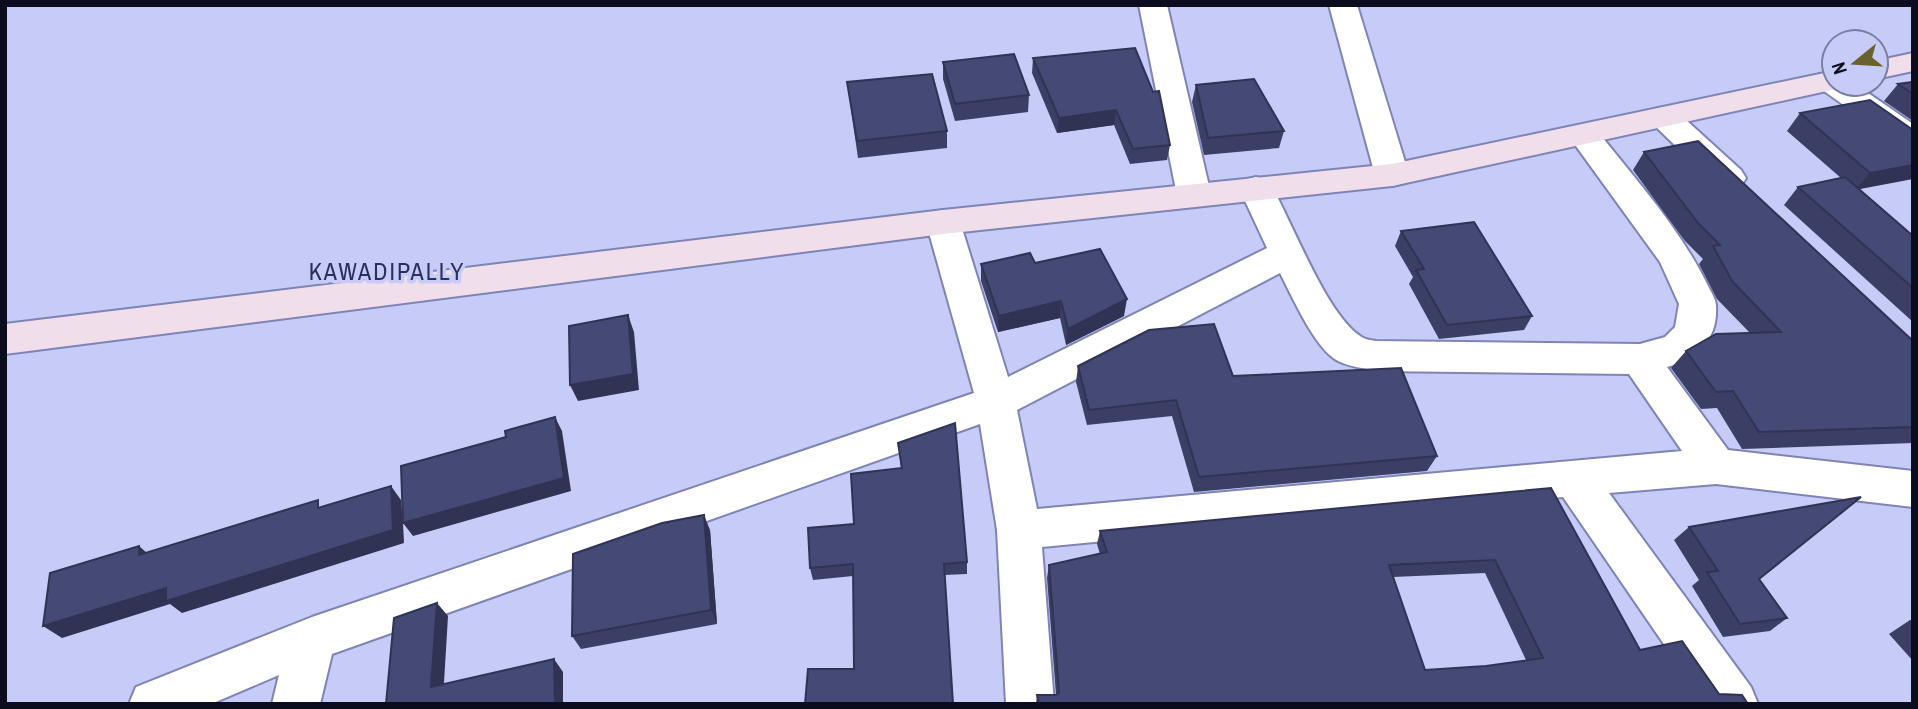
<svg xmlns="http://www.w3.org/2000/svg" width="1918" height="709" font-family="'Archivo Narrow',sans-serif">
  <style>
    .lines { fill: none; stroke-linecap: round; stroke-linejoin: round }
    .minor-casing { stroke: #7e84b6; stroke-width: 4 }
    .secondary-casing { stroke: #7e84b6; stroke-width: 4 }
    .minor { fill: #fff; fill-rule: evenodd }
    .secondary { fill: #f1deeb; fill-rule: evenodd }
    .wall { fill: #3b3f65; fill-rule: evenodd }
    .shaded-wall { fill: #303353 }
    .building { fill: #454976; stroke: #303353; stroke-width: 2; fill-rule: evenodd }
    .labels { text-anchor: middle; stroke-width: 7; stroke-linejoin: round; paint-order: stroke }
    .quarter-label { font-size: 24px; letter-spacing: 2px; fill: #2c2f5a; stroke: #c6ccf7 }
  </style>
  <rect width="100%" height="100%" fill="#c6ccf7"/>
  <g class="lines">
    <g class="minor-casing">
      <path id="minor" d="M1139 5H1167L1211 195 1206 203 1194 207 1182 203 1177 195Z
        M1329 5H1357L1409 175 1404 183 1392 186 1380 183 1375 175Z
        M1834 75V84H1855L1913 124V150L1902 147 1824 91 1820 84 1824 77Z
        M1664 107 1675 110 1741 170 1746 178 1741 186 1729 189 1717 186 1653 124 1648 117 1653 110Z
        M1584 125 1595 128C1635 179 1680 228 1708 286 1711 292 1716 299 1716 306 1718 340 1697 358 1667 367L1728 450 1913 471V507L1716 484 1609 493 1751 687 1758 704H1705L1563 497 1042 547 1054 704H1006L997 530 980 424 332 654 320 704H272L279 675 211 704H129L136 687 312 617 974 393 926 222 931 213 943 210 955 213 960 222 1008 377 1267 248 1239 188 1244 180 1256 177 1268 180C1292 220 1324 311 1360 336 1365 340 1371 340 1376 341L1640 344 1665 337 1675 327 1679 304 1660 262 1568 135 1573 128ZM1280 273C1292 296 1315 349 1338 361 1350 367 1364 368 1376 371L1629 374 1682 451 1037 509 1017 410Z"/>
    </g>
    <g class="secondary-casing">
      <path id="secondary" d="M1913 53V71L1876 79V61Z
        M1834 71V84H1847L1845 87 1392 186 943 234 5 354V324L943 210 1392 164Z"/>
    </g>
    <use href="#minor" class="minor"/>
    <use href="#secondary" class="secondary"/>
  </g>
  <path class="wall" d="M1033 58 1170 145 1167 160 1130 164 1114 125 1057 133 1032 73Z
    M943 62 1029 95 1028 112 955 121 943 79Z
    M847 82 947 131V148L858 158Z
    M1913 82V121L1884 101 1898 84Z
    M1196 85 1284 131 1279 148 1204 155 1192 102Z
    M1800 113 1913 130 1859 189 1913 236V322L1784 205 1798 187 1841 178 1787 131Z
    M1644 152 1913 341V443L1742 449 1717 408 1701 409 1671 368 1686 351 1750 333 1717 299 1699 264 1703 259 1685 241 1633 170Z
    M1401 231 1532 316 1524 330 1439 339 1409 284 1413 277 1395 246Z
    M1035 263 1124 316 1066 345 1060 318 998 332 981 281V264Z
    M1078 366 1233 376 1437 456 1427 471 1194 492 1172 416 1087 425 1076 382Z
    M898 443 967 562V574L944 575 853 576 813 580 810 568 854 524 901 468Z
    M1551 488 1640 650 1719 694 1748 704H1036L1037 695H1056L1047 578 1049 565 1100 554 1097 544 1100 531ZM1485 573 1526 660 1486 666 1425 670 1393 577Z
    M1689 527 1759 579 1787 618 1770 631 1723 637 1692 586 1699 580 1674 540Z
    M710 530 717 624 581 649 572 636Z
    M1910 620H1913V661L1889 634Z"/>
  <path class="shaded-wall" d="M1116 110 1114 125 1057 133 1059 118Z
    M1913 165V179L1855 190 1870 173Z
    M1127 299 1124 316 1066 345 1068 329Z
    M1061 301 1060 318 998 332 999 316Z
    M628 315 634 332 639 390 578 401 570 385Z
    M555 417 562 431 571 491 413 536 403 523 404 543 182 613 170 604 62 638 43 626 391 486 401 500 403 523Z
    M704 515 710 530 717 624 711 610Z
    M139 546 155 560 139 555Z
    M437 603 448 616 443 699 431 687Z
    M554 659 563 672V704H555Z"/>
  <path class="building" d="M1135 48 1153 92 1159 91 1170 145 1133 149 1116 110 1059 118 1033 58Z
    M1014 54 1029 95 955 104 943 62Z
    M932 74 947 131 857 141 847 82Z
    M1254 79 1284 131 1208 138 1196 85Z
    M1913 82V94L1898 84Z
    M1870 100 1913 130V165L1870 173 1800 113Z
    M1698 141 1913 341V427L1759 432 1733 391 1716 392 1686 351 1716 334 1781 332 1732 281 1713 246 1720 245 1698 223 1644 152Z
    M1845 177 1913 236V288L1798 187Z
    M1474 222 1532 316 1447 325 1416 270 1424 269 1401 231Z
    M1100 249 1127 299 1068 329 1061 301 999 316 981 264 1030 253 1035 263Z
    M628 315 633 374 570 385 569 326Z
    M1214 324 1233 376 1401 368 1437 456 1199 477 1176 400 1089 410 1078 366 1149 330Z
    M555 417 564 478 403 523 401 466 506 437 505 431Z
    M955 423 967 562 944 564 953 704H805L808 669H854L853 564 810 568 808 528 854 524 851 474 902 468 898 443Z
    M391 486 393 530 166 601V588L43 626 50 573 139 546V555L318 500V508Z
    M1551 488 1640 650 1682 641 1719 694 1742 695 1748 704H1039L1037 695H1056L1059 692 1049 565 1107 552 1100 531ZM1495 560 1543 658 1486 666 1425 670 1389 565Z
    M1861 497 1759 579 1787 618 1740 624 1707 572 1718 571 1689 527Z
    M704 515 711 610 572 636 573 554 662 523Z
    M437 603 431 687 554 659 555 704H386L394 618Z"/>
  <g class="labels">
    <g class="quarter-label">
      <text x="387" y="280">KAWADIPALLY</text>
    </g>
  </g>
  <rect width="1918" height="709" fill="none" stroke="#0b0c1e" stroke-width="14"/>
  <g transform="translate(1855 63) rotate(252)"><circle r="33" fill="#c6ccf7" stroke="#7b7fa0" stroke-width="2"/>
  <path d="M0-5L12 26L0 18L-12 26Z" fill="#6b612e"/>
  <text y="-10" font-size="19" font-weight="bold" text-anchor="middle" fill="#0b0c1e">N</text>
  </g>
</svg>
